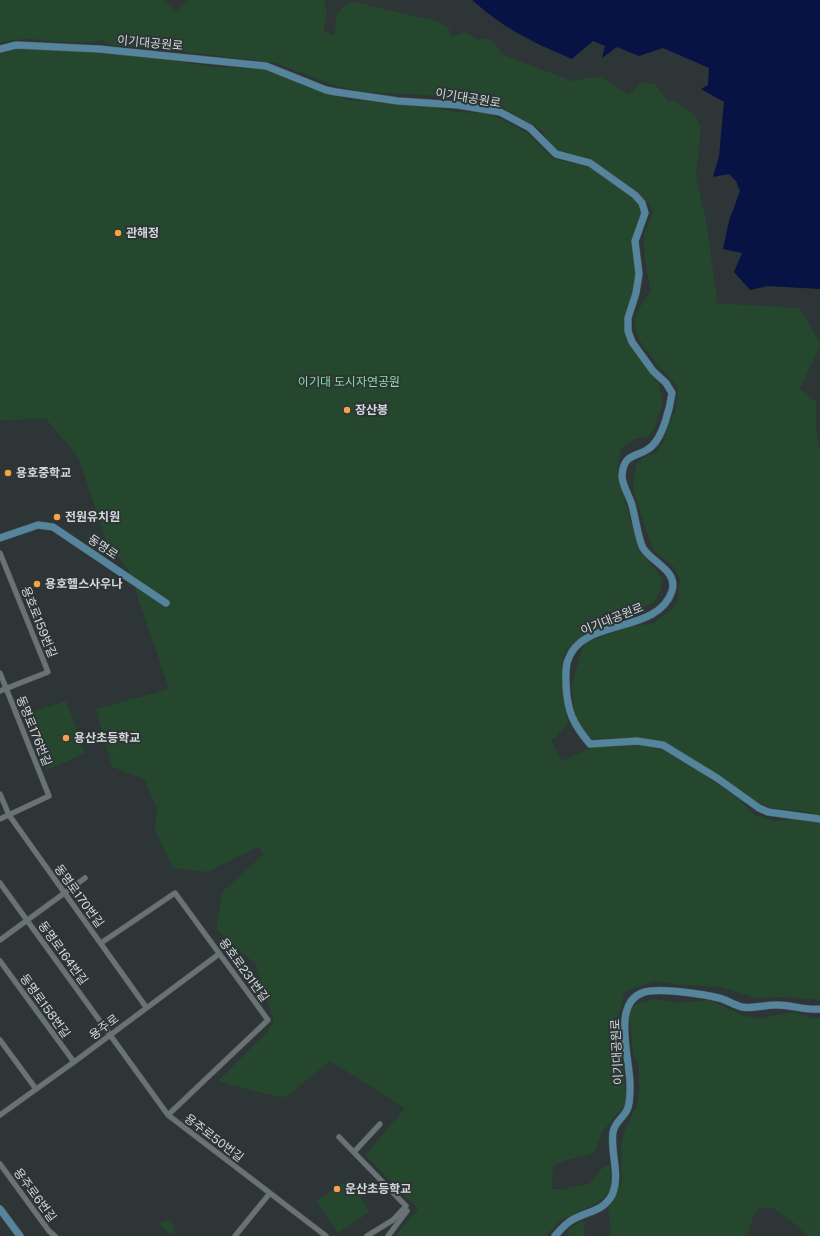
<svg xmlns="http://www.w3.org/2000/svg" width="820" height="1236" font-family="'Public Sans','Noto Sans KR',sans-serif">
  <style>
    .green { fill: #24472e }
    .water { fill: #081345 }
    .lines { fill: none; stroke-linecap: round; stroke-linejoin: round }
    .street-casing { stroke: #4b5152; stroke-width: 6 }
    .secondary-casing { stroke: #4b5152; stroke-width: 8 }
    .street { stroke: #697274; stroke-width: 5 }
    .secondary { stroke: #54859c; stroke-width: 7 }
    .poi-dot { fill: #f6a248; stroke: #2d3537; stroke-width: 1.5 }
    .labels { text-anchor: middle; stroke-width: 4; stroke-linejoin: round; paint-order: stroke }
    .street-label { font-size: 12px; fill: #d3d8d8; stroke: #2d3537 }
    .poi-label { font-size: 12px; font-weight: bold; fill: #d3d8d8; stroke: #2d3537; text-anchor: start }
    .park-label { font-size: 12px; fill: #88e09f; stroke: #2d3537 }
  </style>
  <rect width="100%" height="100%" fill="#2d3537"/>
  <path class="green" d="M0 0H164L176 12 188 0H324L327 14 323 31 334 36 337 13 350 1 436 21 448 27 452 38 464 32 478 40 485 38 493 42 504 55 572 81 599 76 629 95 641 82 656 85 668 101H675L695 116 701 127 696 177 706 220 717 299 715 303 799 308 820 343V347L800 388 816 402V429L820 450V816L807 812 772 808 756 801 677 749 651 740 591 738 584 733 574 716 572 685 582 648 589 641 627 627 654 623 674 607 678 597 680 579 673 566 654 551 645 527 633 489 636 464 646 456 656 453 665 439 668 424 675 413 678 388C666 370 631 343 635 319 637 308 646 300 651 290 647 276 642 247 645 233 647 226 651 219 653 212L650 206 638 194 593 161 558 152 549 143 543 131 499 105 469 102 439 96 367 92 339 87 276 63 146 47 114 46 103 40C70 49 34 32 0 43Z
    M16 49 64 50 164 59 212 67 268 69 327 93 349 100 429 106 456 112 485 113 501 119 529 134 552 158 592 168 632 195 641 207V213L636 227 637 276 627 317 640 355 658 383 662 396V407L652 433 648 436 634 439 621 449 617 473 639 549 662 578C661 589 660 597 651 604L578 639C572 644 566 649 564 656 560 667 566 709 568 723L556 737 551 740 562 761 594 746 625 744 659 748 696 769 738 798 755 815 774 821 796 819 820 823V1000L785 997 756 998 721 987 678 985 657 981 633 988 625 992 617 1021 627 1103 603 1131 594 1153 561 1162 553 1167 552 1189H562L589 1184 604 1166 610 1165 611 1184 609 1193 599 1202 560 1221 546 1236H395L418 1209 365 1155 405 1108 330 1061 286 1097 274 1096 218 1081 267 1032 274 1022 256 965 216 929 222 892 264 854 258 847 207 872 173 868 155 830 157 809 144 779 112 767 96 709 169 689 129 571 106 540 78 457 46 419 0 420V54Z
    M66 701 85 753 46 771 26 714Z
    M654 999 677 1003 709 1000 745 1016 760 1019 779 1014 795 1012 813 1019 820 1017V1236H807L795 1224 773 1208H760L753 1217 747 1236H608L611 1234 608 1209 622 1182 621 1146 626 1126 636 1108 639 1095V1065L633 1053 629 1012 636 1004Z
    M349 1179 370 1212 338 1233 316 1201Z
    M166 1220 175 1226 174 1233H169L161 1227 160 1223Z
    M582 1221 585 1222 584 1232 586 1236H569L567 1233 571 1227Z"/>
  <path class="water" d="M472 0H820V289L768 286 750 290 734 272 742 253 723 249 729 221 740 191 736 181 729 174 713 177 719 156 724 102 701 89 708 85 709 68 663 48 639 56 617 47 602 58 605 46 593 41 572 59C531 42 505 29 472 0Z"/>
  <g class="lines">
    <g class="street-casing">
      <path id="street" d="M0 553 48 672 0 691
        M0 673 49 796 0 819
        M0 794 9 815 146 1007
        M0 883 168 1115 326 1236
        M0 940 85 878
        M101 943 175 893 268 1020 168 1115
        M0 961 74 1062
        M0 1040 36 1089
        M0 1115 74 1062 219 954
        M339 1137 406 1206 393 1220 367 1236
        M354 1152 380 1124
        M0 1164 49 1231 55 1236
        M235 1236 270 1193
        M388 1236 407 1211"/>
    </g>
    <g class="secondary-casing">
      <path id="secondary" d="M0 49 16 45 99 49 266 66 326 90 336 92 398 101 458 105 500 112 530 128 556 154 590 163 635 195 642 203 645 213 635 241 639 274 636 293 628 318V331L632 342 653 371 666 383 672 393C670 408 663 436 652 446 640 458 623 451 622 476 622 484 628 494 631 502 635 514 638 539 643 548 652 563 678 570 672 591 658 635 582 617 568 660 565 667 566 677 566 684 567 711 573 724 590 744L637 741 663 745 717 778 759 808 768 812 820 819
        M0 538 38 525 53 527 166 603
        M0 1209 20 1236
        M555 1236C560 1230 565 1224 572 1220 587 1211 603 1212 612 1195 621 1175 610 1153 613 1132 615 1122 623 1118 627 1110 630 1104 630 1095 630 1089 632 1062 607 996 650 991 668 989 702 994 719 998 727 1000 734 1005 742 1007 753 1009 764 1005 775 1005 790 1004 805 1011 820 1009"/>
    </g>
    <use href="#street" class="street"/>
    <use href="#secondary" class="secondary"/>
  </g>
  <g class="poi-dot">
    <circle cx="118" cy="233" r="4"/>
    <circle cx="347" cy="410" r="4"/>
    <circle cx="8" cy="473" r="4"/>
    <circle cx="57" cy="517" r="4"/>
    <circle cx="37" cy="584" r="4"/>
    <circle cx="66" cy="738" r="4"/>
    <circle cx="337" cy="1189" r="4"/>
  </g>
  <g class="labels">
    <g class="street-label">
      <text transform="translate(150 43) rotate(5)" y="4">이기대공원로</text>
      <text transform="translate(468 98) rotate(9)" y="4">이기대공원로</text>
      <text transform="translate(103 547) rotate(34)" y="4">동명로</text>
      <text transform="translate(612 619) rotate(-22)" y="4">이기대공원로</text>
      <text transform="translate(39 622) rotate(68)" y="4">용호로159번길</text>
      <text transform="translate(34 731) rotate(68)" y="4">동명로176번길</text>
      <text transform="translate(79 896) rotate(54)" y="4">동명로170번길</text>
      <text transform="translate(63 953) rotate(54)" y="4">동명로164번길</text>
      <text transform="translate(244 970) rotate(54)" y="4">용호로231번길</text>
      <text transform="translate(45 1006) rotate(54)" y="4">동명로158번길</text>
      <text transform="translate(104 1027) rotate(-37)" y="4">용주로</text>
      <text transform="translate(617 1052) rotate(-93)" y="4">이기대공원로</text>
      <text transform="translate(214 1138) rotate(37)" y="4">용주로50번길</text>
      <text transform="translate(35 1195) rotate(54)" y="4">용주로6번길</text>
    </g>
    <g class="poi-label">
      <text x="126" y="237">관해정</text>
      <text x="355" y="414">장산봉</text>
      <text x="16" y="477">용호중학교</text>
      <text x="65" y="521">전원유치원</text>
      <text x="45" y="588">용호헬스사우나</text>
      <text x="74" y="742">용산초등학교</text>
      <text x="345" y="1193">운산초등학교</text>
    </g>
    <g class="park-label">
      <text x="349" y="386">이기대 도시자연공원</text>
    </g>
  </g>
</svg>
